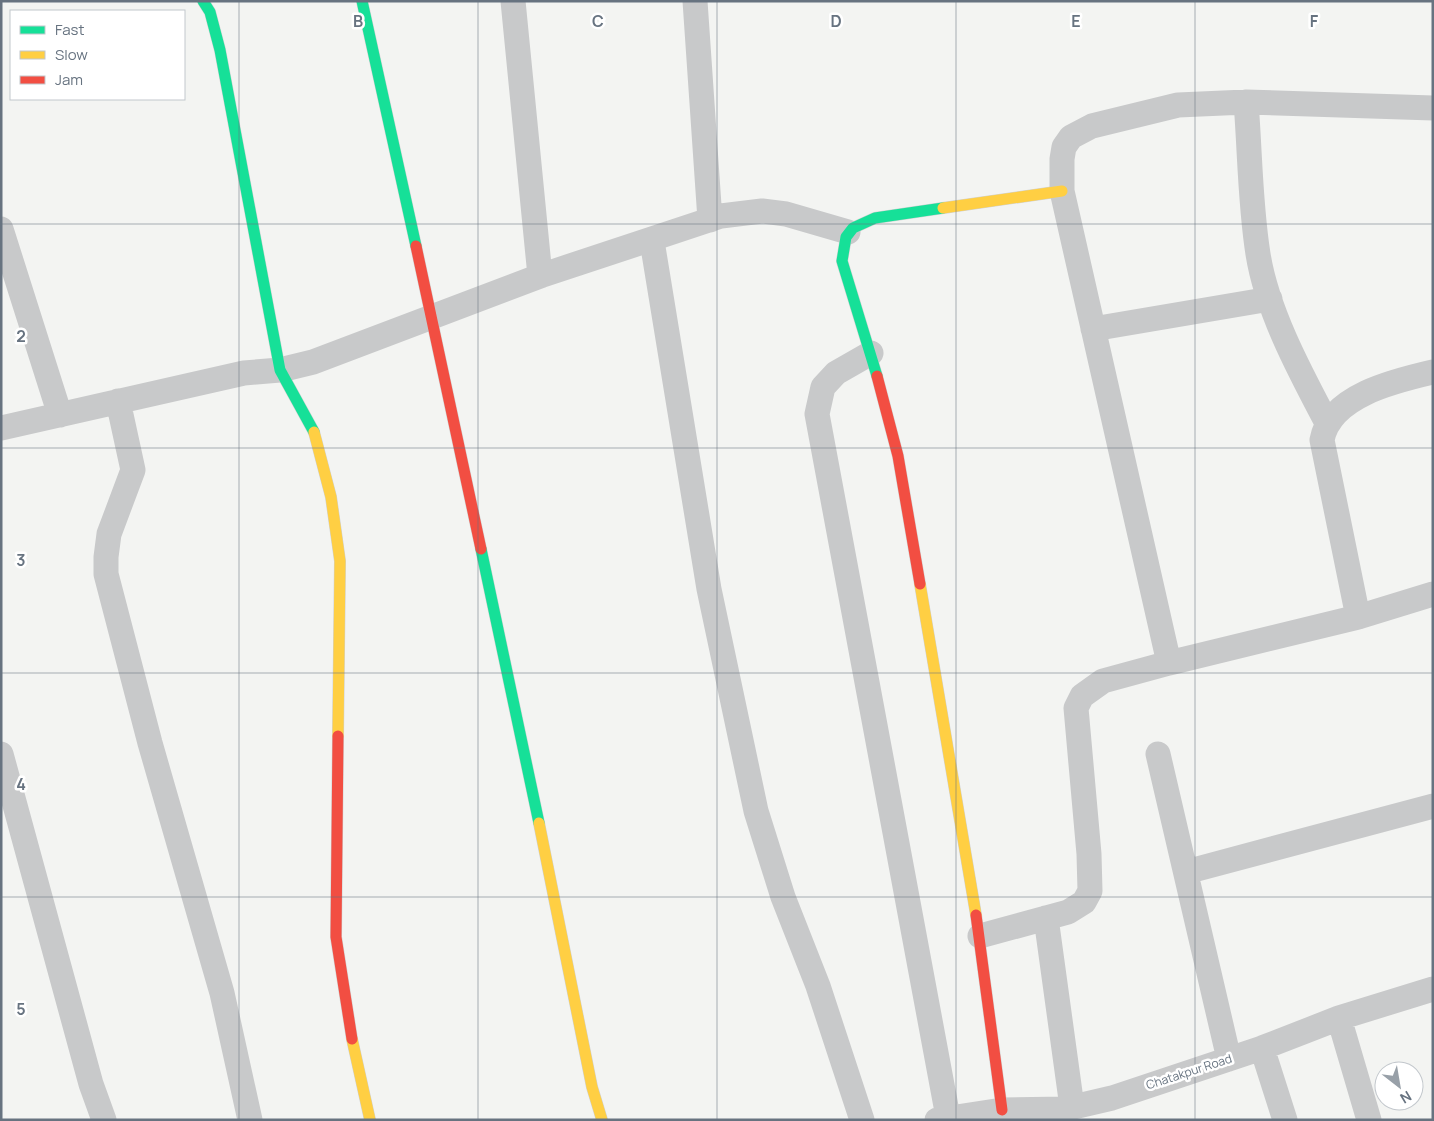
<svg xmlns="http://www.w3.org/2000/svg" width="1434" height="1121" font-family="Manrope,sans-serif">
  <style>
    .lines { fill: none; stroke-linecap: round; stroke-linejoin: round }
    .fast-casing { stroke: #d0d1d1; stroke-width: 12 }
    .slow-casing { stroke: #d0d1d1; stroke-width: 12 }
    .jam-casing { stroke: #d0d1d1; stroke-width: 12 }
    .street { stroke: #c8c9ca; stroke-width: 25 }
    .fast { stroke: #16e098; stroke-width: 11 }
    .slow { stroke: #ffcf43; stroke-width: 11 }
    .jam { stroke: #f24e42; stroke-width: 11 }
    .grid { fill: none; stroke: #677380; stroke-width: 1; stroke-opacity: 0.55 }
    .labels { text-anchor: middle; stroke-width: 5; stroke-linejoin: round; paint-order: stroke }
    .street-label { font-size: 12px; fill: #677380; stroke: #fff }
    .grid-label { font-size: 16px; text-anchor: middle; font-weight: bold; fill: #677380; stroke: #fff; stroke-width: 5; stroke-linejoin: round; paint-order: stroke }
  </style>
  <rect width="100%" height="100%" fill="#f3f4f2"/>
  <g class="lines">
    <g class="fast-casing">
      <path id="fast" d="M203 1 210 12 220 50 280 370 314 432
        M362 1 416 246
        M877 376 842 261 846 237 853 228 875 218 943 208
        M481 549 539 823"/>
    </g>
    <g class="slow-casing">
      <path id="slow" d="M943 208 1062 191
        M314 432 331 497 340 561 338 736
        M920 584 976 915
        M539 823 592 1087 602 1120
        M352 1039 370 1120"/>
    </g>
    <g class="jam-casing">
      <path id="jam" d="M416 246 481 549
        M877 376 898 456 920 584
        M338 736 336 937 352 1039
        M976 915 1002 1110"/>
    </g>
    <path class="street" d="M513 1 540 276
      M695 1 710 220
      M1246 102C1250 152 1250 204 1258 254 1267 311 1300 372 1327 423
      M1 229 60 415
      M652 241 709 589 756 811 783 897 818 986 862 1120
      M1093 329 1270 299
      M871 353 836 373 823 387 817 414 948 1117
      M118 401 133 470 109 534 106 557V574L150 743 222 993 250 1120
      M1 428 244 373 280 370 313 362 540 276 721 216 762 211 786 214 848 232
      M1358 617 1322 440C1330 396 1394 381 1433 372
      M1169 663 1062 191V159L1064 147 1071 137 1092 126 1178 105 1246 102 1433 108
      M1 754 91 1084 104 1120
      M1158 754 1229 1059
      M1186 872 1433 806
      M1046 918 1072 1107
      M980 936 1068 912 1084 902 1090 891 1089 854 1076 708 1082 696 1103 681 1169 663 1358 617 1433 594
      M1339 1018 1369 1120
      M1262 1048 1285 1120
      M937 1120 1002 1110 1065 1109 1112 1098 1262 1048 1339 1018 1433 989"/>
    <use href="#fast" class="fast"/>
    <use href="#slow" class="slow"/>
    <use href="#jam" class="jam"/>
  </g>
  <path class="grid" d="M239 1V1120M478 1V1120M717 1V1120M956 1V1120M1195 1V1120M1 224H1433M1 448H1433M1 673H1433M1 897H1433"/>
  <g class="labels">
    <g class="street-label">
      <text transform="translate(1189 1072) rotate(-18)" y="4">Chatakpur Road</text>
    </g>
  </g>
  <g class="grid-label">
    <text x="358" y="27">B</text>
    <text x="598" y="27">C</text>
    <text x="836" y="27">D</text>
    <text x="1076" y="27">E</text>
    <text x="1314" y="27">F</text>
    <text x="21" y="342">2</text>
    <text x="21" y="566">3</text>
    <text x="21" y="790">4</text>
    <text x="21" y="1015">5</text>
  </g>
  <rect width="1434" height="1121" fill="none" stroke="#677380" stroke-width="5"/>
  <rect x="10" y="10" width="175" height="90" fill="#ffffff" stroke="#c2c7cc"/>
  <rect x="20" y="26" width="25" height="8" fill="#16e098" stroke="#c2c7cc"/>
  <text x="55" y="35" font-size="15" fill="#677380">Fast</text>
  <rect x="20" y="51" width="25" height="8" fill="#ffcf43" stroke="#c2c7cc"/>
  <text x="55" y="60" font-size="15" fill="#677380">Slow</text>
  <rect x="20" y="76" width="25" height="8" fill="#f24e42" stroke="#c2c7cc"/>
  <text x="55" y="85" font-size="15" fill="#677380">Jam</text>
  <g transform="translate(1399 1086) rotate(149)"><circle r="24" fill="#ffffff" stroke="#c2c7cc"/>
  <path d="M0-4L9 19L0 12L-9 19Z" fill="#98a0a8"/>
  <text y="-8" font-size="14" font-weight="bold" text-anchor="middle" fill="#677380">N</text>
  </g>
</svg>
